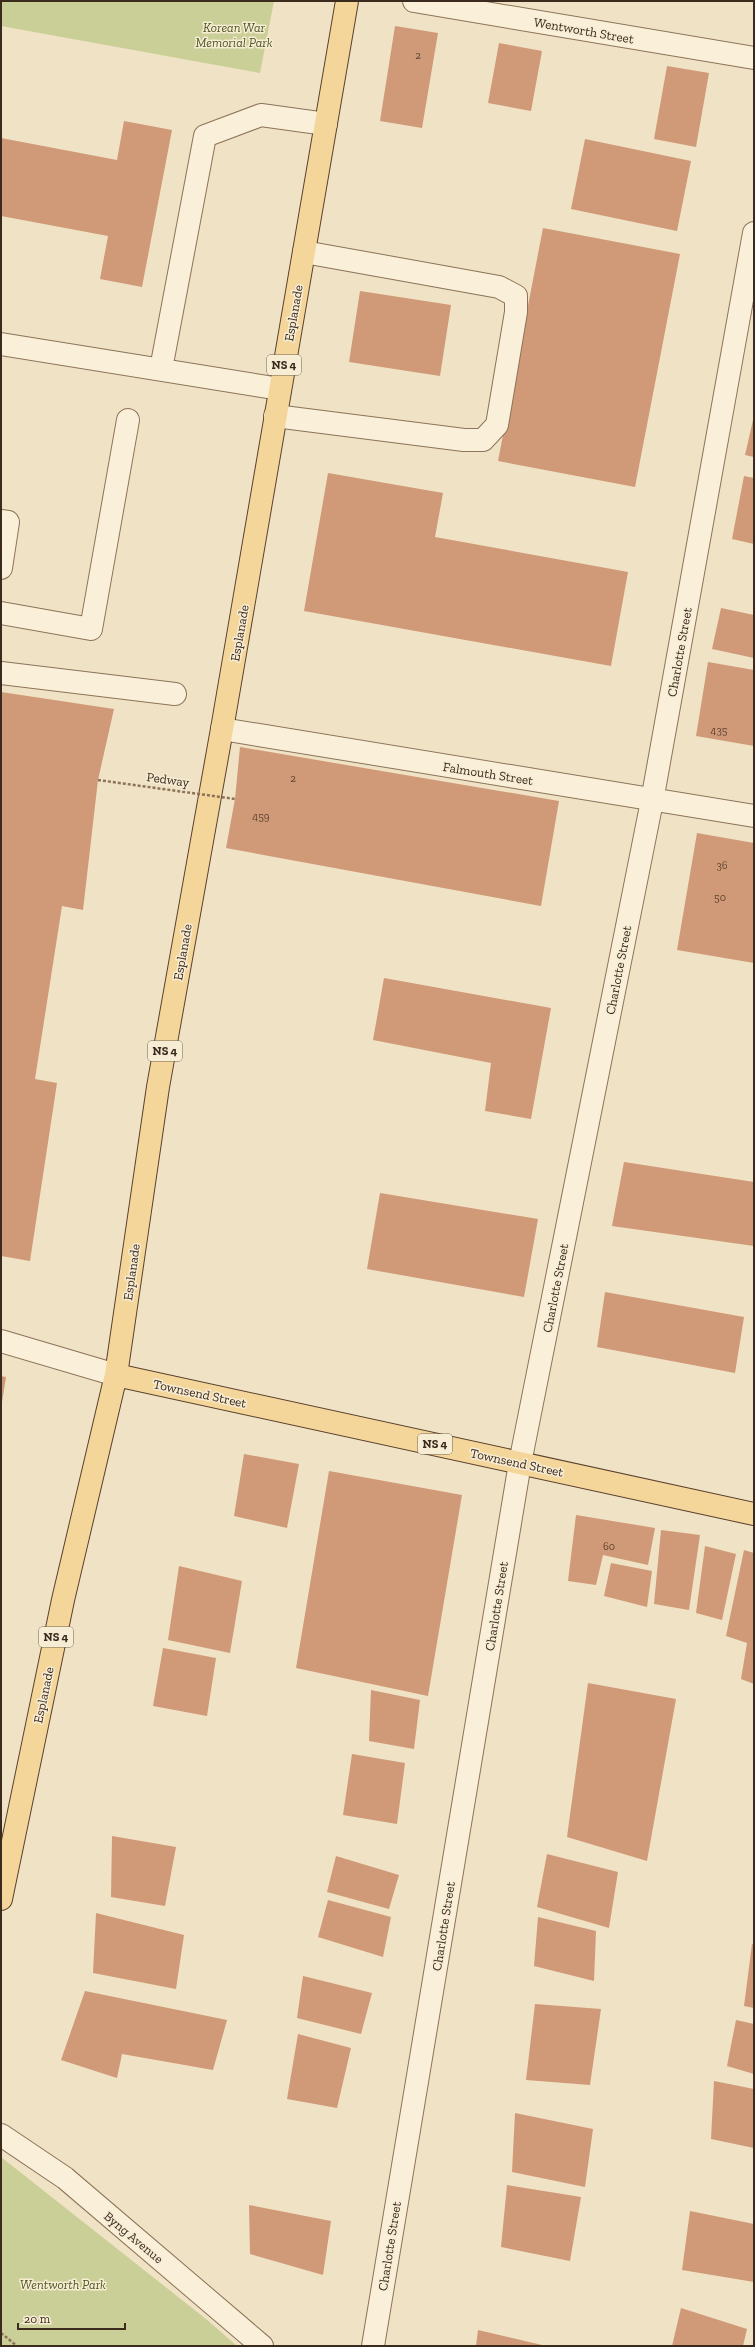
<svg xmlns="http://www.w3.org/2000/svg" width="755" height="2347" font-family="'Zilla Slab',serif">
  <style>
    .green { fill: #cacf97 }
    .building { fill: #d09a78 }
    .lines { fill: none; stroke-linecap: round; stroke-linejoin: round }
    .minor-casing { stroke: #8c7359; stroke-width: 24 }
    .major-casing { stroke: #59412e; stroke-width: 24 }
    .path { stroke: #8c7359; stroke-width: 2.5; stroke-dasharray: 3 2; stroke-linecap: butt }
    .minor { stroke: #faefd8; stroke-width: 22 }
    .major { stroke: #f5d69a; stroke-width: 22 }
    .path-bridge { stroke: #8c7359; stroke-width: 2.5; stroke-dasharray: 3 2; stroke-linecap: butt }
    .labels { text-anchor: middle; stroke-width: 3; stroke-linejoin: round; paint-order: stroke }
    .number-label { font-size: 11px; fill: #604734 }
    .shield { fill: #f7ecd4; stroke: #736555; stroke-width: 1 }
    .shield-label { font-size: 12px; font-weight: bold; fill: #3b2b1e }
    .park-label { font-size: 13px; font-style: italic; fill: #4d5824; stroke: #f7ecd4 }
    .street-label { font-size: 13px; fill: #3b2b1e; stroke: #f7ecd4 }
  </style>
  <rect width="100%" height="100%" fill="#f0e2c4"/>
  <path class="green" d="M1 1H274L260 73 1 26Z
    M1 2157 206 2319 237 2346H1Z"/>
  <path class="building" d="M395 26 438 33 422 128 380 121Z
    M499 43 542 51 531 111 488 103Z
    M667 66 709 73 696 147 654 139Z
    M124 121 172 130 142 287 100 279 108 236 1 216V138L117 160Z
    M585 139 691 161 677 231 571 209Z
    M543 228 680 254 635 487 498 461Z
    M360 291 451 305 440 376 349 362Z
    M753 420H754V457L745 455Z
    M328 473 443 493 435 537 628 572 611 666 304 611Z
    M744 476 754 478V544L732 539Z
    M721 608 754 615V658L712 649Z
    M708 662 754 670V746L696 736Z
    M1 692 114 709 98 780 83 910 62 906 35 1079 57 1083 30 1261 1 1256Z
    M240 747 559 801 541 906 226 848 235 799Z
    M697 833 754 843V963L677 950Z
    M384 978 551 1008 531 1119 485 1111 491 1063 373 1040Z
    M624 1162 754 1182V1246L612 1226Z
    M380 1193 538 1219 524 1297 367 1269Z
    M605 1292 744 1317 735 1373 597 1347Z
    M1 1376 6 1377 2 1402H1Z
    M244 1454 299 1464 287 1528 234 1516Z
    M329 1471 462 1495 428 1696 296 1668Z
    M576 1515 655 1528 648 1565 603 1555 596 1585 568 1581Z
    M661 1530 700 1535 689 1610 654 1604Z
    M705 1546 736 1554 722 1620 696 1613Z
    M744 1550 754 1553V1684L741 1679 747 1643 726 1636Z
    M611 1563 652 1571 647 1607 604 1596Z
    M179 1566 242 1581 230 1653 168 1640Z
    M163 1648 216 1658 207 1716 153 1706Z
    M588 1683 676 1699 647 1861 567 1837Z
    M371 1690 420 1700 414 1749 369 1741Z
    M352 1754 405 1763 397 1824 343 1815Z
    M112 1836 176 1847 165 1906 111 1897Z
    M547 1854 618 1872 609 1928 537 1907Z
    M336 1856 399 1875 389 1909 327 1892Z
    M328 1900 391 1917 383 1957 318 1937Z
    M96 1913 184 1935 176 1989 93 1973Z
    M538 1917 596 1931 594 1981 534 1966Z
    M752 1944 754 1945V2008L744 2006Z
    M303 1976 372 1993 361 2034 297 2018Z
    M85 1991 227 2020 213 2070 122 2054 117 2078 61 2060Z
    M535 2004 601 2009 590 2085 526 2080Z
    M736 2020 754 2024V2074L727 2066Z
    M298 2034 351 2048 337 2108 287 2099Z
    M714 2081 754 2089V2148L711 2139Z
    M515 2113 593 2129 585 2187 512 2172Z
    M507 2185 581 2197 570 2261 501 2247Z
    M249 2205 331 2221 323 2275 250 2254Z
    M690 2211 754 2224V2282L682 2270Z
    M681 2308 747 2329 743 2346H672Z
    M478 2330 542 2345V2346H476Z"/>
  <g class="lines">
    <g class="minor-casing">
      <path id="minor" d="M414 1 754 58
        M1 344 280 389
        M161 369 205 136 261 115 326 124
        M275 416 464 440H483L497 425 516 312V296L499 287 304 252
        M1 521 8 522 1 568
        M1 613 91 629 128 420
        M1 673 175 694
        M222 729 754 816
        M1 1341 116 1375
        M1 2135 65 2178 262 2346
        M373 2346 520 1463 652 801 754 233"/>
    </g>
    <g class="major-casing">
      <path id="major" d="M116 1375 754 1514
        M1 1899 63 1600 116 1375 158 1087 222 729 347 1"/>
    </g>
    <path class="path" d="M1 2333 17 2346"/>
    <use href="#minor" class="minor"/>
    <use href="#major" class="major"/>
    <path class="path-bridge" d="M98 780 235 799"/>
  </g>
  <g class="labels">
    <g class="number-label">
      <text x="418" y="59">2</text>
      <text x="719" y="734">435</text>
      <text x="293" y="782">2</text>
      <text x="261" y="820">459</text>
      <text x="722" y="869">36</text>
      <text x="720" y="901">50</text>
      <text x="609" y="1550">60</text>
    </g>
    <g class="shield">
      <rect x="267" y="355" width="34" height="20" rx="3"/>
      <rect x="148" y="1041" width="34" height="20" rx="3"/>
      <rect x="418" y="1434" width="34" height="20" rx="3"/>
      <rect x="39" y="1627" width="34" height="20" rx="3"/>
    </g>
    <g class="shield-label">
      <text x="284" y="369">NS 4</text>
      <text x="165" y="1055">NS 4</text>
      <text x="435" y="1448">NS 4</text>
      <text x="56" y="1641">NS 4</text>
    </g>
    <g class="park-label">
      <text x="234" y="32">Korean War<tspan x="234" dy="15">Memorial Park</tspan></text>
      <text x="63" y="2289">Wentworth Park</text>
    </g>
    <g class="street-label">
      <text transform="translate(584 30) rotate(10)" y="5">Wentworth Street</text>
      <text transform="translate(293 313) rotate(-80)" y="5">Esplanade</text>
      <text transform="translate(239 633) rotate(-80)" y="5">Esplanade</text>
      <text transform="translate(679 652) rotate(-80)" y="5">Charlotte Street</text>
      <text transform="translate(488 773) rotate(9)" y="5">Falmouth Street</text>
      <text transform="translate(168 779) rotate(8)" y="5">Pedway</text>
      <text transform="translate(182 952) rotate(-80)" y="5">Esplanade</text>
      <text transform="translate(618 970) rotate(-79)" y="5">Charlotte Street</text>
      <text transform="translate(131 1272) rotate(-82)" y="5">Esplanade</text>
      <text transform="translate(555 1288) rotate(-79)" y="5">Charlotte Street</text>
      <text transform="translate(200 1393) rotate(12)" y="5">Townsend Street</text>
      <text transform="translate(517 1462) rotate(12)" y="5">Townsend Street</text>
      <text transform="translate(496 1606) rotate(-81)" y="5">Charlotte Street</text>
      <text transform="translate(43 1695) rotate(-78)" y="5">Esplanade</text>
      <text transform="translate(443 1926) rotate(-81)" y="5">Charlotte Street</text>
      <text transform="translate(134 2237) rotate(40)" y="5">Byng Avenue</text>
      <text transform="translate(389 2246) rotate(-81)" y="5">Charlotte Street</text>
    </g>
  </g>
  <rect width="755" height="2347" fill="none" stroke="#3b2b1e" stroke-width="4"/>
  <path d="M18 2323v6h107v-6" fill="none" stroke="#3b2b1e" stroke-width="2"/>
  <text x="24" y="2323" font-size="12" fill="#3b2b1e" stroke="#f7ecd4" stroke-width="3" paint-order="stroke">20 m</text>
</svg>
